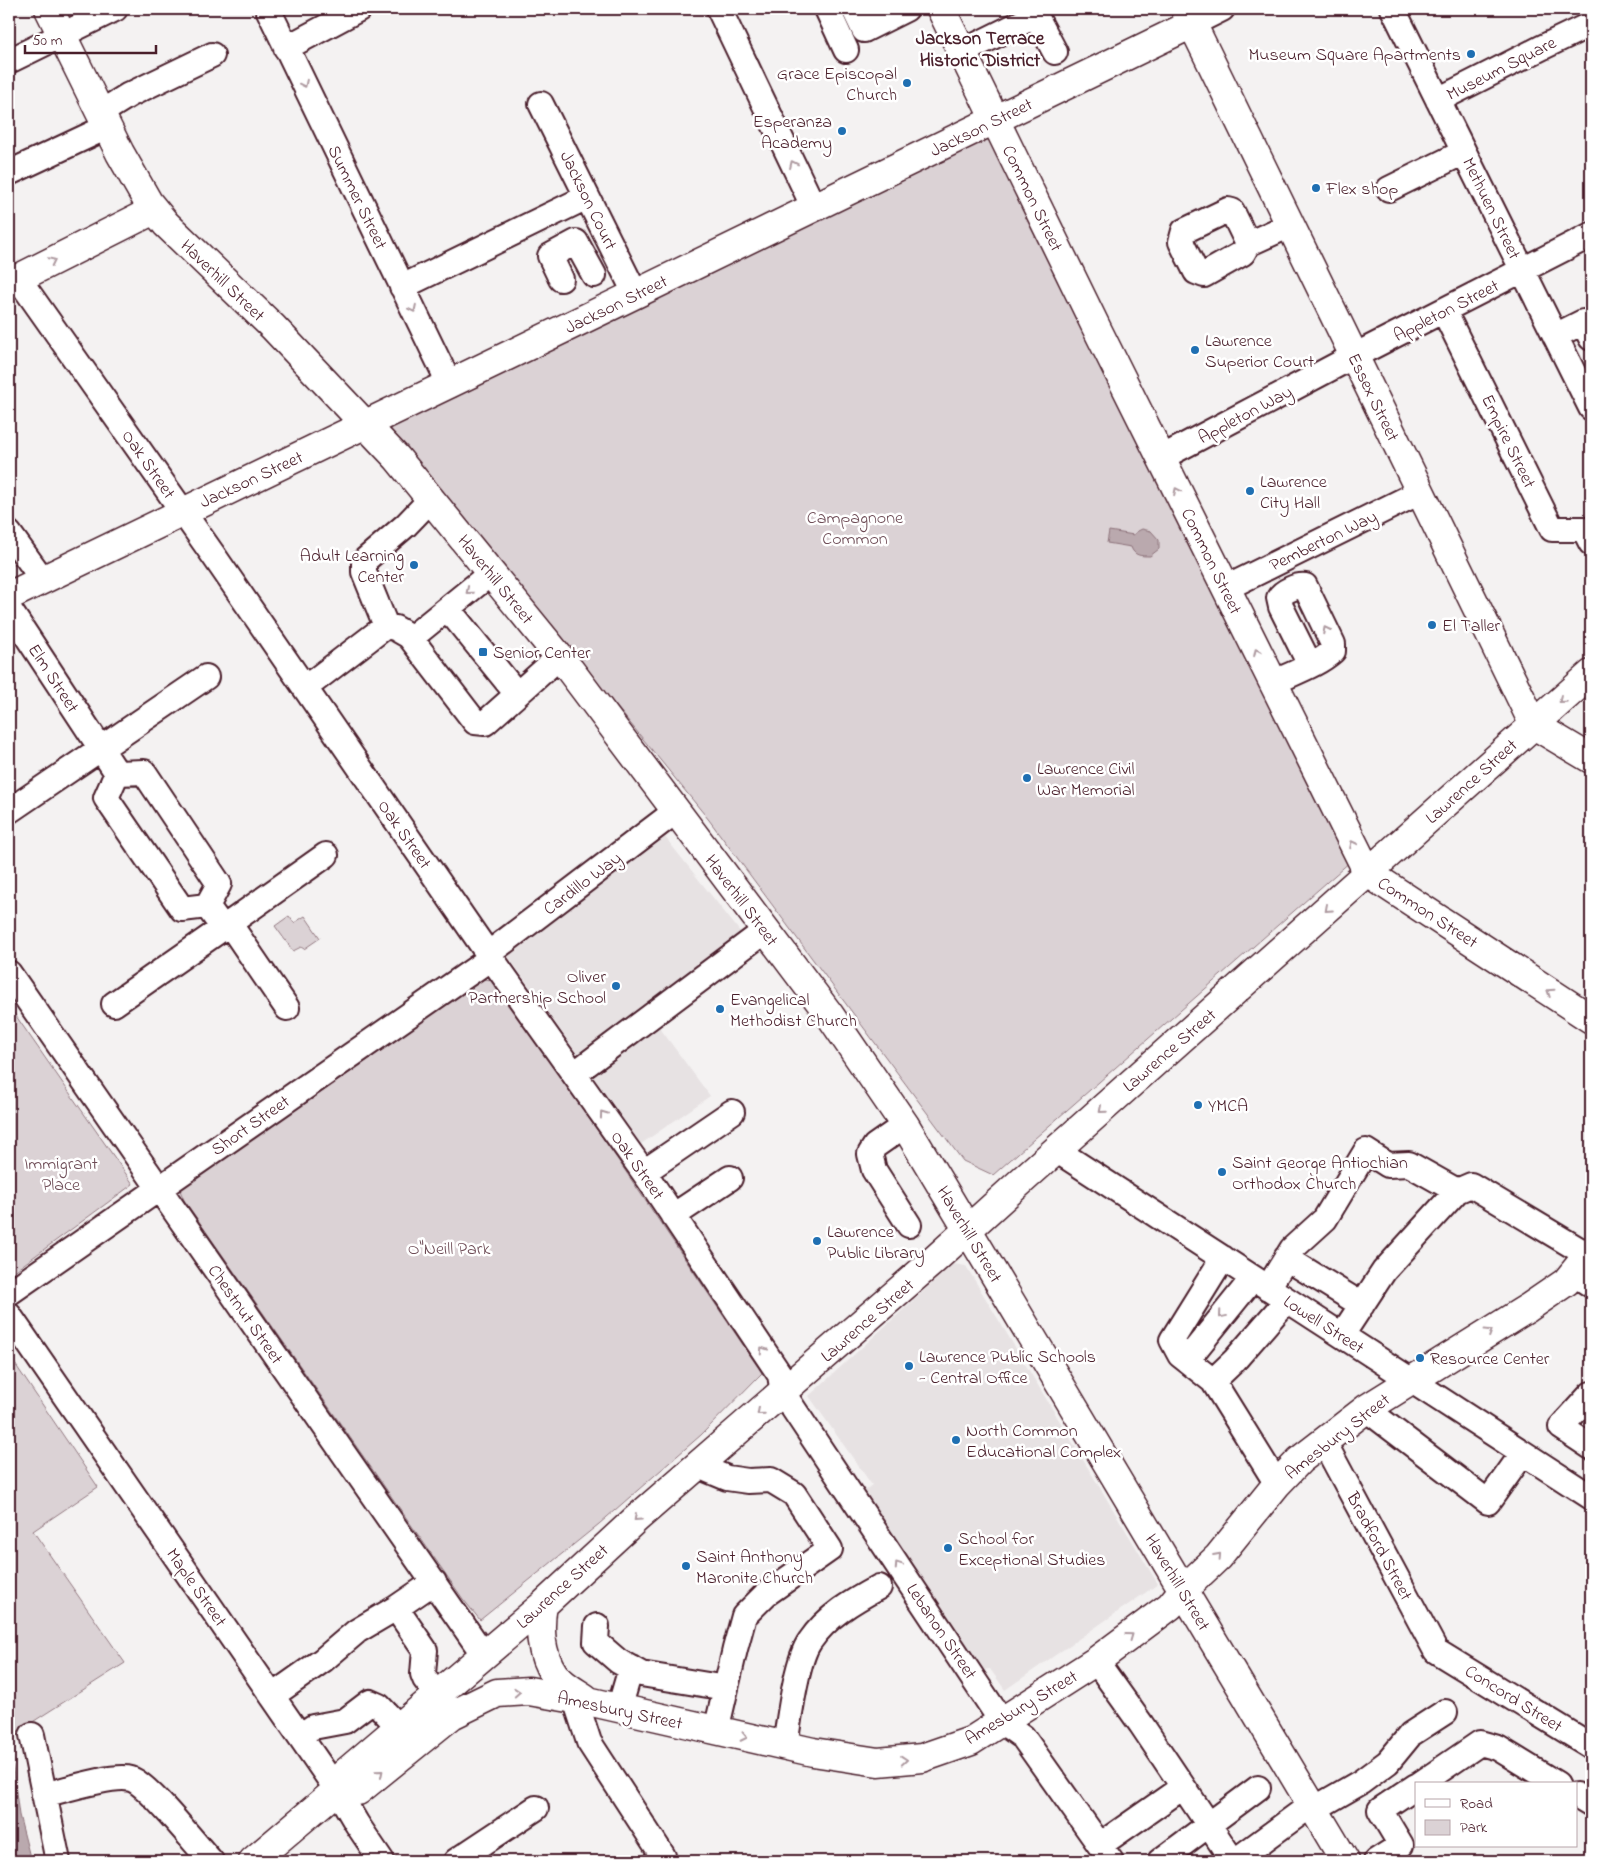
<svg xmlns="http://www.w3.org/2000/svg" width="1600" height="1870" font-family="'Indie Flower',sans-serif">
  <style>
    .built { fill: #e7e2e3 }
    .green { fill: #dbd2d5; stroke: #927880 }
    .water { fill: #baa9ae; stroke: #8d727a }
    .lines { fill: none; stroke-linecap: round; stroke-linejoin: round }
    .minor-casing { stroke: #4a1f2b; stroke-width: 28 }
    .major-casing { stroke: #4a1f2b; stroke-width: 31 }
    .minor { stroke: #fff; stroke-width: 24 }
    .major { stroke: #fff; stroke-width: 28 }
    .oneway { stroke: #ae9aa0 }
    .poi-dot { fill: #1f6fb2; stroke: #fff; stroke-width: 2 }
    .labels { text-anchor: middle; stroke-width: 5; stroke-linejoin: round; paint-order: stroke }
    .poi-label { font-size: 18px; fill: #4a1f2b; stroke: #fff; text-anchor: start }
    .street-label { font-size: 18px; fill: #4a1f2b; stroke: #fff }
    .park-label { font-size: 18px; fill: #6e4c56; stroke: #fff }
    .neighbourhood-label { font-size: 19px; font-weight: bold; fill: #4a1f2b; stroke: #fff }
  </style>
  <rect width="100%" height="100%" fill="#f4f2f2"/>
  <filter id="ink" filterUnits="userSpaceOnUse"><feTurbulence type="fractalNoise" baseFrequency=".02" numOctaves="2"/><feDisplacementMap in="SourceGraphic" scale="10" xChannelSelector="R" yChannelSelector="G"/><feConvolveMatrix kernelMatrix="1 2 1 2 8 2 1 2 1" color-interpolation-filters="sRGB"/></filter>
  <g filter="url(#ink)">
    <path class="built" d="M661 832 753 948 656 1023 710 1096 641 1144 503 949Z
      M953 1264 966 1266 1158 1584 1005 1690 990 1669 974 1671 857 1496 872 1485 809 1396Z"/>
    <path class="green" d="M991 134 1351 861 993 1175 963 1161 709 820 384 421Z
      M289 916 294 923 305 916 320 938 304 949 301 947 293 951 275 926Z
      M483 979 493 980 618 1160 762 1373 701 1435 599 1524 480 1620 463 1599 184 1200 179 1188 307 1099H312Z
      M9 1006 133 1184 9 1275Z
      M9 1355 98 1487 33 1531 125 1663 9 1737Z"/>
    <path class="water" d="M1142 529 1151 531 1159 540V549L1150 556C1141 556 1134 556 1131 547L1107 543 1109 531 1134 535 1136 532Z
      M9 1739 19 1815 31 1861H9Z"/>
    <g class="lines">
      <g class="minor-casing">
        <path id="minor" d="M268 9 450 385
          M719 9 814 208
          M827 9 846 50
          M854 9 864 30 906 9
          M1393 9 1591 408
          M1192 24 1222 9
          M286 48 359 9
          M962 52 1031 18 1038 20 1055 52
          M9 61 115 9
          M1438 100 1541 48 1591 24
          M541 104 636 295
          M100 113 129 95 212 55
          M9 173 107 127
          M1389 189 1464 152
          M1248 244 1232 211 1228 210 1184 231 1181 242 1196 272 1204 275 1243 253 1248 244 1290 225
          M18 278 214 556 482 945 650 1181 780 1375 783 1393 1002 1722 1023 1737 1111 1861
          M561 279 550 256 576 242 594 275
          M402 287 587 197
          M1444 311 1552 529H1584L1591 543
          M1555 336 1583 322 1591 338
          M1161 458 1354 356 1591 235
          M9 533 43 580
          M1226 588 1420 492
          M9 609 117 773 106 798 182 909 207 906 219 884 144 772 117 773
          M448 609 517 694
          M386 626 364 572V561L406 525 431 499
          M411 638 491 573
          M1273 683C1292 673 1316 666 1333 651V644L1305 586C1297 585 1283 591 1279 598L1281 607 1310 665
          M305 688 386 626 395 628 409 636 475 722 485 723 559 657
          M9 811 206 677
          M229 923 287 1008
          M223 928 326 855
          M488 954 676 811
          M9 973 484 1655
          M114 1004 223 928 207 906
          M574 1074 766 930
          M905 1125 875 1146 870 1154 874 1170 909 1225
          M1056 1150 1591 1497
          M644 1172 732 1112
          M1457 1191 1471 1185 1588 1255
          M673 1216 730 1178
          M1223 1258 1172 1340 1180 1355 1213 1381 1277 1484
          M1286 1258 1362 1305
          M1573 1273 1591 1285
          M1268 1288 1292 1249 1325 1219 1366 1151 1388 1165 1409 1164 1457 1191 1384 1271 1342 1335
          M9 1293 491 958
          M9 1315 337 1790 357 1824 382 1861
          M1187 1360 1253 1278
          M1213 1381 1234 1361 1287 1300
          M1591 1394 1561 1427 1591 1447
          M1366 1409 1488 1502 1523 1453
          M1324 1442 1436 1651 1591 1746
          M698 1466 727 1478 748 1481 771 1480 794 1494 830 1549 766 1594 744 1616 735 1649 716 1731
          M396 1608 425 1650 423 1674 425 1679 437 1695
          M597 1626 596 1642 618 1661 641 1674 726 1688
          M1096 1661 1141 1724 1233 1861
          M272 1696 323 1660 357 1631 396 1608 434 1582
          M575 1699 589 1742 663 1856 656 1861
          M619 1709 631 1668
          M32 1735 58 1861
          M300 1736 313 1727 345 1721 370 1702 379 1706 399 1727
          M785 1746C789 1721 796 1660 810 1641 827 1616 853 1601 879 1587
          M1420 1784 1480 1743 1498 1748 1557 1784
          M44 1795C64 1790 114 1774 131 1779 148 1784 196 1845 211 1861
          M1576 1795 1591 1804
          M1314 1809 1361 1782 1388 1762 1411 1734 1445 1712
          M1100 1845 1183 1787
          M456 1861 536 1808
          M1160 1861 1258 1788
          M1235 1861 1311 1805
          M1376 1861 1401 1845 1380 1810 1416 1786"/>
      </g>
      <g class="major-casing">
        <path id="major" d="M49 9 120 153 148 202 166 224 273 327 397 458 570 670 829 1014 905 1125 1345 1861
          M941 9 1098 331 1368 873 1591 1019
          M1185 9 1534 725 1591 759
          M9 283 154 210
          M9 596C403 404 799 218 1192 24
          M543 1605C539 1627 540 1654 554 1674 561 1684 574 1691 585 1698
          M337 1790 358 1791 452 1715 497 1693 529 1691 592 1702 813 1752 878 1762 922 1758 971 1741 1096 1661 1170 1606 1183 1590 1218 1557 1277 1484 1300 1460 1366 1409 1528 1308 1566 1282 1591 1251
          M253 1861 337 1790 345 1773 543 1605 636 1519 932 1262 1027 1176 1591 674"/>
      </g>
      <use href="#minor" class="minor"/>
      <use href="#major" class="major"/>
    </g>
    <defs><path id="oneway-chevron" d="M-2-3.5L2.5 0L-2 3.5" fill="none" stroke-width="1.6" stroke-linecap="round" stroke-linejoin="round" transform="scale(1.25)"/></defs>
    <g class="oneway">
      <use href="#oneway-chevron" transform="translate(304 84) rotate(64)"/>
      <use href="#oneway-chevron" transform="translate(793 164) rotate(-115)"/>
      <use href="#oneway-chevron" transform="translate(52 261) rotate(-26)"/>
      <use href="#oneway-chevron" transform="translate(413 309) rotate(64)"/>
      <use href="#oneway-chevron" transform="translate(1177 491) rotate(-116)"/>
      <use href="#oneway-chevron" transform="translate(469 591) rotate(140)"/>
      <use href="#oneway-chevron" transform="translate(1326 630) rotate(-117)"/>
      <use href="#oneway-chevron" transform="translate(1257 652) rotate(-116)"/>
      <use href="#oneway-chevron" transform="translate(1562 700) rotate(139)"/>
      <use href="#oneway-chevron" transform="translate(1353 844) rotate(-117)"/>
      <use href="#oneway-chevron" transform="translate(1328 909) rotate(138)"/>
      <use href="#oneway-chevron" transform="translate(1550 992) rotate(-147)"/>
      <use href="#oneway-chevron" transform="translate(1102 1110) rotate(139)"/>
      <use href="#oneway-chevron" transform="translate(603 1114) rotate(-126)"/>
      <use href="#oneway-chevron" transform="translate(1222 1315) rotate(130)"/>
      <use href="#oneway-chevron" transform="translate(1489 1332) rotate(-32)"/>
      <use href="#oneway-chevron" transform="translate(763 1350) rotate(-124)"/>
      <use href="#oneway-chevron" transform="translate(760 1412) rotate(139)"/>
      <use href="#oneway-chevron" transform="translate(637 1518) rotate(138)"/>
      <use href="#oneway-chevron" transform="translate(1218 1556) rotate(-48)"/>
      <use href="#oneway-chevron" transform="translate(898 1565) rotate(-124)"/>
      <use href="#oneway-chevron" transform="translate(1130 1636) rotate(-36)"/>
      <use href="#oneway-chevron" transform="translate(517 1692) rotate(-4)"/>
      <use href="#oneway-chevron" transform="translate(744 1737) rotate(12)"/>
      <use href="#oneway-chevron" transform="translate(904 1760) rotate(-5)"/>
      <use href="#oneway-chevron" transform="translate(380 1773) rotate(-40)"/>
    </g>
  </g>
  <g class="poi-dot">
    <circle cx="1471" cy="54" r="5"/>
    <circle cx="907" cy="83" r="5"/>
    <circle cx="842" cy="131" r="5"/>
    <circle cx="1316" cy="188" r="5"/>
    <circle cx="1195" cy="350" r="5"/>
    <circle cx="1250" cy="491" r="5"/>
    <circle cx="414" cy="565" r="5"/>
    <circle cx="1432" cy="625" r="5"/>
    <rect x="478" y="647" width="10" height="10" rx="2.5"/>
    <circle cx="1027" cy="778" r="5"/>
    <circle cx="616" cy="986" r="5"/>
    <circle cx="720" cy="1009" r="5"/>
    <circle cx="1198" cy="1105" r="5"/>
    <circle cx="1222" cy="1172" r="5"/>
    <circle cx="817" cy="1241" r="5"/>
    <circle cx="1420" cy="1358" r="5"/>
    <circle cx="909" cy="1366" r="5"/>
    <circle cx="956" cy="1440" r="5"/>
    <circle cx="948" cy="1548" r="5"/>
    <circle cx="686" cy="1566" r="5"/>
  </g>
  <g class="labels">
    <g class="poi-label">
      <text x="1461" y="60" text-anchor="end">Museum Square Apartments</text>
      <text x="897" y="79" text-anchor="end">Grace Episcopal<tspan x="897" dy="21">Church</tspan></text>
      <text x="832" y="127" text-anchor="end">Esperanza<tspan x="832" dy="21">Academy</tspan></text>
      <text x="1326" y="194">Flex shop</text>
      <text x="1205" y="346">Lawrence<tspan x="1205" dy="21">Superior Court</tspan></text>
      <text x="1260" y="487">Lawrence<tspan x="1260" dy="21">City Hall</tspan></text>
      <text x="404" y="561" text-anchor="end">Adult Learning<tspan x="404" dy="21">Center</tspan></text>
      <text x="1442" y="631">El Taller</text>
      <text x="493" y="658">Senior Center</text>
      <text x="1037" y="774">Lawrence Civil<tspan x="1037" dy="21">War Memorial</tspan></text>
      <text x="606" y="982" text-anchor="end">Oliver<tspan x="606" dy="21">Partnership School</tspan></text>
      <text x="730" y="1005">Evangelical<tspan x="730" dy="21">Methodist Church</tspan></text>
      <text x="1208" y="1111">YMCA</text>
      <text x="1232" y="1168">Saint George Antiochian<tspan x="1232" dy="21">Orthodox Church</tspan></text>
      <text x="827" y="1237">Lawrence<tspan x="827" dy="21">Public Library</tspan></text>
      <text x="919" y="1362">Lawrence Public Schools<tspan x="919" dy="21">- Central Office</tspan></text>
      <text x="1430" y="1364">Resource Center</text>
      <text x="966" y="1436">North Common<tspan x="966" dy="21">Educational Complex</tspan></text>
      <text x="958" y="1544">School for<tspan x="958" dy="21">Exceptional Studies</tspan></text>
      <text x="696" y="1562">Saint Anthony<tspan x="696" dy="21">Maronite Church</tspan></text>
    </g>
    <g class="street-label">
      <text transform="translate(1501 68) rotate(-27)" y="6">Museum Square</text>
      <text transform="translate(981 127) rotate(-26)" y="6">Jackson Street</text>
      <text transform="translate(358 197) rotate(64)" y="6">Summer Street</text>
      <text transform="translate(1033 198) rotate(64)" y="6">Common Street</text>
      <text transform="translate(589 200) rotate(64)" y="6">Jackson Court</text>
      <text transform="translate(1492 208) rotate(64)" y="6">Methuen Street</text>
      <text transform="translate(223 280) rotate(44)" y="6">Haverhill Street</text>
      <text transform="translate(616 304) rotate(-26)" y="6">Jackson Street</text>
      <text transform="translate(1446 310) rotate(-27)" y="6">Appleton Street</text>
      <text transform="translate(1374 397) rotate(64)" y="6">Essex Street</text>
      <text transform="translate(1245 414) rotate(-28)" y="6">Appleton Way</text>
      <text transform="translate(1509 441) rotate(64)" y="6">Empire Street</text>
      <text transform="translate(149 464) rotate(55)" y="6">Oak Street</text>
      <text transform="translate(251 479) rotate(-25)" y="6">Jackson Street</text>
      <text transform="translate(1323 540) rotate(-26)" y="6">Pemberton Way</text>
      <text transform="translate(1212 561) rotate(64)" y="6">Common Street</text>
      <text transform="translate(496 579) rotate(51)" y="6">Haverhill Street</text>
      <text transform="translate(54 678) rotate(57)" y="6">Elm Street</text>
      <text transform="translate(1471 781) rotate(-42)" y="6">Lawrence Street</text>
      <text transform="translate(405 834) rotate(55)" y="6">Oak Street</text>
      <text transform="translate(582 883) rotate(-37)" y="6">Cardillo Way</text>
      <text transform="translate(742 900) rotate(53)" y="6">Haverhill Street</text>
      <text transform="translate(1428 912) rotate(33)" y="6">Common Street</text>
      <text transform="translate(1169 1050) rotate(-41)" y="6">Lawrence Street</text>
      <text transform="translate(250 1125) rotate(-35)" y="6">Short Street</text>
      <text transform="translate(638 1165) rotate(55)" y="6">Oak Street</text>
      <text transform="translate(970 1234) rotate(59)" y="6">Haverhill Street</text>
      <text transform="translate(246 1314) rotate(55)" y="6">Chestnut Street</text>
      <text transform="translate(867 1320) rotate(-41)" y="6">Lawrence Street</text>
      <text transform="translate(1324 1324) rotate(33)" y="6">Lowell Street</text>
      <text transform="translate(1337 1436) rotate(-38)" y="6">Amesbury Street</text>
      <text transform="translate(1380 1546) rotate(62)" y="6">Bradford Street</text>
      <text transform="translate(1178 1582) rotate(59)" y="6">Haverhill Street</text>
      <text transform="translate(562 1586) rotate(-42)" y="6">Lawrence Street</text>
      <text transform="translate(197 1587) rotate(55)" y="6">Maple Street</text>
      <text transform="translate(942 1631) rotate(56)" y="6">Lebanon Street</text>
      <text transform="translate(1514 1698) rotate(32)" y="6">Concord Street</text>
      <text transform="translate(1021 1707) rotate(-31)" y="6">Amesbury Street</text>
      <text transform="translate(620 1710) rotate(12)" y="6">Amesbury Street</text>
    </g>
    <g class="park-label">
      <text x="855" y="523">Campagnone<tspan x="855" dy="21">Common</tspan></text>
      <text x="61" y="1169">Immigrant<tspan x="61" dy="21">Place</tspan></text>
      <text x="449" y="1254">O"Neill Park</text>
    </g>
    <g class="neighbourhood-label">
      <text x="980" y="44">Jackson Terrace<tspan x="980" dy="22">Historic District</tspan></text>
    </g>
  </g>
  <rect width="1600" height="1870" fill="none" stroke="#fff" stroke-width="30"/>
  <rect x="15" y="15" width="1570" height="1840" fill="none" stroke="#4a1f2b" stroke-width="2" filter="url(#ink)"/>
  <rect x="1415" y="1782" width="162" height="65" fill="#ffffff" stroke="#b7a5aa"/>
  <rect x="1425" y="1799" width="25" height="8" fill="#ffffff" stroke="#b7a5aa"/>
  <text x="1460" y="1808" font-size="15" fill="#4a1f2b">Road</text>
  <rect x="1425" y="1820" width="25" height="15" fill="#dbd2d5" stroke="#b7a5aa"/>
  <text x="1460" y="1832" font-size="15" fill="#4a1f2b">Park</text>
  <path d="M25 45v8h131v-8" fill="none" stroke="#4a1f2b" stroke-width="2.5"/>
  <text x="32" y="45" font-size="15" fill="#4a1f2b" stroke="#ffffff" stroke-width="4" paint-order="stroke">50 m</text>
</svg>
